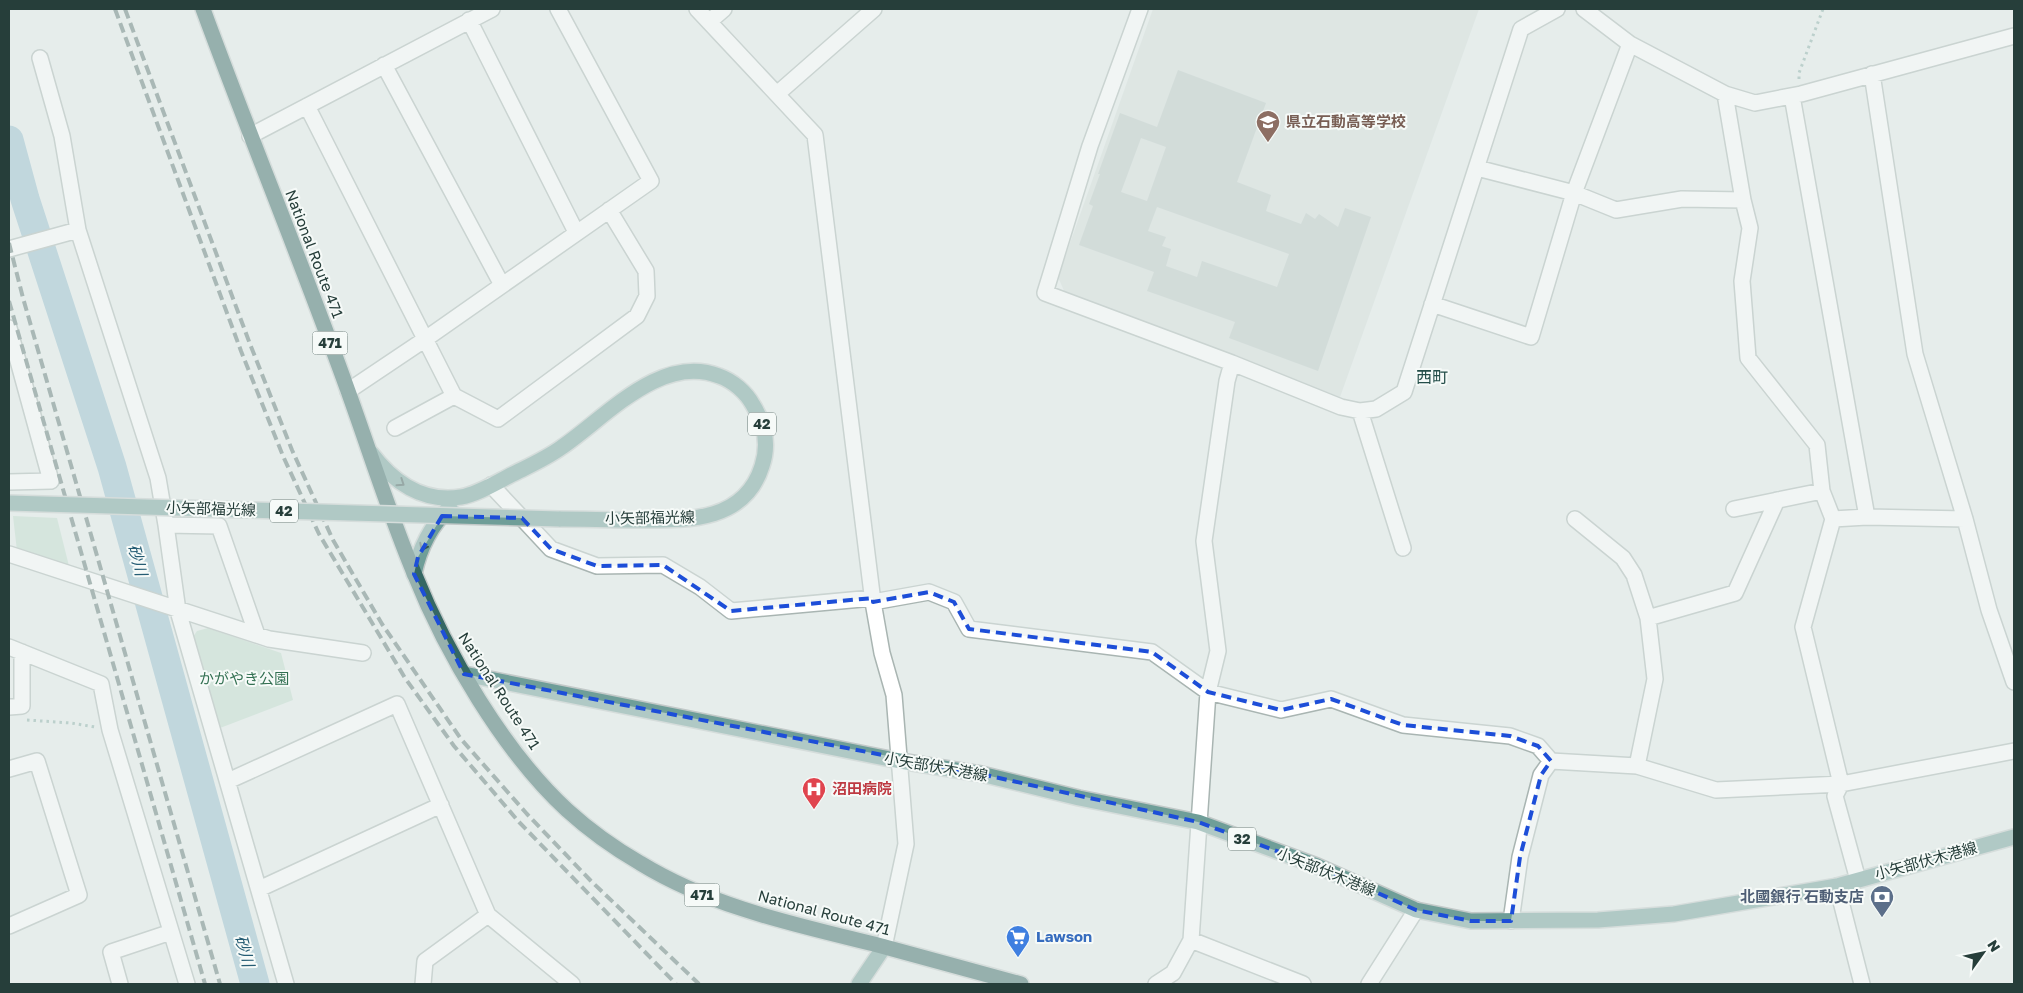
<svg xmlns="http://www.w3.org/2000/svg" width="2023" height="993" font-family="'Golos Text','Noto Sans JP',sans-serif">
  <style>
    .built { fill: #d4ddda }
    .green { fill: #c1dccc }
    .lines { fill: none; stroke-linecap: round; stroke-linejoin: round }
    .river { stroke: #94bccc; stroke-width: 29 }
    .building { fill: #bbc8c4; fill-rule: evenodd }
    .minor-casing { stroke: #a9b5b2; stroke-width: 18 }
    .major-casing { stroke: #c2c9c8; stroke-width: 18 }
    .highway-casing { stroke: #c2c9c8; stroke-width: 18 }
    .path { stroke: #89aea7; stroke-width: 3; stroke-dasharray: 2.5 4; stroke-linecap: butt }
    .minor { stroke: #fff; stroke-width: 15 }
    .major { stroke: #6f9e98; stroke-width: 15 }
    .highway { stroke: #356763; stroke-width: 15 }
    .rail { stroke: #617975; stroke-width: 4; stroke-dasharray: 10 5; stroke-linecap: butt }
    .major-bridge-casing { stroke: #c2c9c8; stroke-width: 18; stroke-linecap: butt }
    .major-bridge { stroke: #6f9e98; stroke-width: 15 }
    .oneway { stroke: #385652 }
    .marked { fill: none; stroke: #1d4ed8; stroke-width: 4; stroke-dasharray: 10 6; stroke-linejoin: round }
    .labels { text-anchor: middle; stroke-width: 4; stroke-linejoin: round; paint-order: stroke }
    .shield { fill: #f6faf8; stroke: #647673; stroke-width: 1 }
    .shield-label { font-size: 14px; font-weight: bold; fill: #263e3a }
    .education-label { font-size: 15px; font-weight: bold; fill: #785e54; stroke: #f6faf8; text-anchor: start }
    .street-label { font-size: 15px; fill: #263e3a; stroke: #f6faf8 }
    .park-label { font-size: 15px; fill: #347153; stroke: #f6faf8 }
    .health-label { font-size: 15px; font-weight: bold; fill: #be3a42; stroke: #f6faf8; text-anchor: start }
    .service-label { font-size: 15px; font-weight: bold; fill: #4e5e75; stroke: #f6faf8; text-anchor: end }
    .shop-label { font-size: 15px; font-weight: bold; fill: #366cbe; stroke: #f6faf8; text-anchor: start }
    .neighbourhood-label { font-size: 16px; fill: #244e49; stroke: #f6faf8 }
    .water-label { font-size: 16px; font-style: italic; fill: #265d74; stroke: #f6faf8 }
  </style>
  <rect width="100%" height="100%" fill="#e6edeb"/>
  <path class="built" d="M1153 9H1479L1340 397 1065 293 1058 277Z"/>
  <path class="green" d="M13 516 57 518 69 566 17 551Z
    M208 628 281 653 293 700 220 728 193 644V637L197 631Z"/>
  <g class="lines">
    <path class="river" d="M9 140 25 199 112 467 255 984"/>
  </g>
  <path class="building" d="M1178 70 1266 103 1237 182 1271 195 1266 211 1301 224 1306 213 1315 219 1319 214 1338 227 1345 208 1371 217 1318 371 1229 338 1235 322 1147 291 1154 272 1079 245 1093 206 1089 204 1100 174H1098L1120 113 1157 127ZM1141 138 1166 147 1147 201 1121 192ZM1157 207 1289 254 1277 287 1202 261 1197 277 1166 266 1171 249 1162 246 1166 237 1148 231Z"/>
  <g class="lines">
    <g class="minor-casing">
      <path id="minor" d="M697 9 815 135 873 602 882 653 894 695 906 844 884 947
        M1140 9 1090 146 1045 293 1232 363 1341 407 1360 411 1376 409 1404 392 1521 29 1557 9
        M1584 9 1630 44 1725 94 1755 103 1801 94 2014 36
        M469 20 576 232
        M709 22 724 9
        M40 58 62 136 78 230 158 478 166 525 178 611 286 984
        M384 65 502 285
        M1872 74 1915 354 1965 519 1989 610 2014 682
        M777 94 874 9
        M1725 94 1743 200 1750 228 1742 281 1748 358 1817 445 1822 491 1833 519
        M1792 96 1867 517
        M307 106 454 396 498 419 637 316 647 296 646 271 609 210
        M250 136 492 9
        M1477 168 1574 193 1616 210 1682 199 1743 200
        M9 249 78 230
        M1432 304 1531 337 1574 193 1630 44
        M9 328 51 481 9 482
        M348 391 424 340 651 181 558 9
        M1360 411 1403 548
        M395 428 454 396
        M491 485 551 549 597 566 663 565 700 587 731 611 873 598
        M1734 509 1822 491
        M1575 519 1623 558 1634 575 1648 618
        M166 525 219 526 257 635
        M9 554 269 639 363 653
        M873 602 929 592 954 602 969 629 1152 652 1208 692 1281 710 1331 699 1403 725 1510 736 1538 746 1551 761 1637 766 1716 790 1841 784 2014 751
        M9 647 101 684 110 730 187 984
        M9 707 22 706V652
        M1637 766 1655 679 1648 618 1735 593 1777 500
        M9 769 37 761 79 895 9 926
        M228 781 397 704 488 915 572 984
        M1858 880 1835 796 1841 784 1803 627 1833 519 1867 517 1965 519
        M1837 886 1862 984
        M259 889 441 805
        M1511 921 1520 857 1541 775 1551 761
        M1191 940 1303 984
        M120 984 111 952 171 932
        M423 984 425 961 488 915
        M1156 984 1173 973 1191 940 1208 692 1218 651 1204 541 1227 381 1232 363
        M1369 984 1416 910"/>
    </g>
    <g class="major-casing">
      <path id="major" d="M371 453C393 482 423 503 461 497 478 494 497 482 513 474 529 466 547 458 562 447 606 417 661 353 719 376 733 381 746 392 753 405 765 424 769 445 762 466 744 524 683 520 635 520 609 520 584 519 559 519
        M414 574C419 550 431 525 450 507
        M464 674 900 761 981 774 1079 798 1198 822 1317 866 1416 910 1471 921 1598 920 1674 914 1837 886 2014 837
        M859 984 884 947"/>
    </g>
    <g class="highway-casing">
      <path id="highway" d="M203 9C250 137 302 263 348 391 370 452 389 513 414 573 446 653 504 752 567 810 589 830 614 848 640 863 712 907 793 924 874 944 923 957 972 971 1021 984"/>
    </g>
    <path class="path" d="M1799 79V73L1823 9
      M27 720 71 723 95 727"/>
    <use href="#minor" class="minor"/>
    <use href="#major" class="major"/>
    <use href="#highway" class="highway"/>
    <path class="rail" d="M115 9 241 351 283 456 319 534 405 678 454 746 519 822 676 984
      M125 9 250 344 292 450 333 540 382 624 461 739 527 814 591 881 699 984
      M9 243 23 298 220 984
      M9 301 205 984"/>
    <g class="major-bridge-casing">
      <path id="major-bridge" d="M9 503 559 519"/>
    </g>
    <use href="#major-bridge" class="major-bridge"/>
  </g>
  <defs><path id="oneway-chevron" d="M-2-3.5L2.5 0L-2 3.5" fill="none" stroke-width="1.6" stroke-linecap="round" stroke-linejoin="round" transform="scale(1.25)"/></defs>
  <g class="oneway">
    <use href="#oneway-chevron" transform="translate(401 483) rotate(34)"/>
    <use href="#oneway-chevron" transform="translate(423 547) rotate(117)"/>
  </g>
  <path d="M0 0H2023V993H0ZM442 516 522 518 551 549 597 566 663 565 731 611 873 598V602L929 592 954 602 969 629 1152 652 1208 692 1281 710 1331 699 1403 725 1510 736 1538 746 1551 761 1541 775 1520 857 1511 921H1471L1416 910 1317 866 1198 822 981 774 464 674 414 574 418 557Z" fill="#e6edeb" fill-opacity=".55" fill-rule="evenodd"/>
  <path class="marked" d="M442 516 522 518 551 549 597 566 663 565 731 611 873 598V602L929 592 954 602 969 629 1152 652 1208 692 1281 710 1331 699 1403 725 1510 736 1538 746 1551 761 1541 775 1520 857 1511 921H1471L1416 910 1317 866 1198 822 981 774 464 674 414 574 418 557Z"/>
  <defs>
    <g id="school-pin" transform="scale(1.25)"><path d="M0 17L-7.5 6A9.5 9.5 0 1 1 7.5 6Z" fill="#8d6e63" stroke="#f6faf8"/><path d="M0-5L7-2L0 1L-7-2ZM-4 1L0 2.5L4 1V4Q0 6-4 4Z" fill="#fff"/></g>
    <g id="hospital-pin" transform="scale(1.25)"><path d="M0 17L-7.5 6A9.5 9.5 0 1 1 7.5 6Z" fill="#e0444e" stroke="#f6faf8"/><path d="M-5-5h3v3.5h4V-5h3V5h-3V1.5h-4V5h-3Z" fill="#fff"/></g>
    <g id="bank-pin" transform="scale(1.25)"><path d="M0 17L-7.5 6A9.5 9.5 0 1 1 7.5 6Z" fill="#5c6f8a" stroke="#f6faf8"/><path d="M-6-4H6V4H-6ZM0-2.3a2.3 2.3 0 1 0 0 4.6a2.3 2.3 0 1 0 0-4.6Z" fill="#fff"/></g>
    <g id="supermarket-pin" transform="scale(1.25)"><path d="M0 17L-7.5 6A9.5 9.5 0 1 1 7.5 6Z" fill="#3f7fe0" stroke="#f6faf8"/><path d="M-6-5.5h2.5l.6 2H6L4.5 2H-2.5L-4.4-4H-6ZM-1.5 3.2a1.3 1.3 0 1 0 .1 0ZM3 3.2a1.3 1.3 0 1 0 .1 0Z" fill="#fff"/></g>
  </defs>
  <g fill-rule="evenodd">
    <use href="#school-pin" x="1268" y="122"/>
    <use href="#hospital-pin" x="814" y="789"/>
    <use href="#bank-pin" x="1882" y="897"/>
    <use href="#supermarket-pin" x="1018" y="937"/>
  </g>
  <g class="labels">
    <g class="shield">
      <rect x="312.5" y="331.5" width="35" height="23" rx="4"/>
      <rect x="748" y="412.5" width="28" height="23" rx="4"/>
      <rect x="270" y="499.5" width="28" height="23" rx="4"/>
      <rect x="1228" y="827.5" width="28" height="23" rx="4"/>
      <rect x="684.5" y="883.5" width="35" height="23" rx="4"/>
    </g>
    <g class="shield-label">
      <text x="330" y="348">471</text>
      <text x="762" y="429">42</text>
      <text x="284" y="516">42</text>
      <text x="1242" y="844">32</text>
      <text x="702" y="900">471</text>
    </g>
    <g class="education-label">
      <text x="1286" y="127">県立石動高等学校</text>
    </g>
    <g class="street-label">
      <text transform="translate(314 254) rotate(69)" y="5">National Route 471</text>
      <text transform="translate(211 509) rotate(2)" y="5">小矢部福光線</text>
      <text transform="translate(650 518) rotate(-1)" y="5">小矢部福光線</text>
      <text transform="translate(499 691) rotate(57)" y="5">National Route 471</text>
      <text transform="translate(936 767) rotate(10)" y="5">小矢部伏木港線</text>
      <text transform="translate(1926 861) rotate(-15)" y="5">小矢部伏木港線</text>
      <text transform="translate(1326 872) rotate(22)" y="5">小矢部伏木港線</text>
      <text transform="translate(824 913) rotate(15)" y="5">National Route 471</text>
    </g>
    <g class="park-label">
      <text x="244" y="684">かがやき公園</text>
    </g>
    <g class="health-label">
      <text x="832" y="794">沼田病院</text>
    </g>
    <g class="service-label">
      <text x="1864" y="902">北國銀行 石動支店</text>
    </g>
    <g class="shop-label">
      <text x="1036" y="942">Lawson</text>
    </g>
    <g class="neighbourhood-label">
      <text x="1432" y="383">西町</text>
    </g>
    <g class="water-label">
      <text transform="translate(138 560) rotate(75)" y="6">砂川</text>
      <text transform="translate(245 951) rotate(75)" y="6">砂川</text>
    </g>
  </g>
  <rect width="2023" height="993" fill="none" stroke="#263e3a" stroke-width="20"/>
  <g transform="translate(1983 953) rotate(57)" stroke="#f6faf8" stroke-width="4" paint-order="stroke">
  <path d="M0-4L9 19L0 12L-9 19Z" fill="#263e3a"/>
  <text y="-8" font-size="14" font-weight="bold" text-anchor="middle" fill="#263e3a">N</text>
  </g>
</svg>
